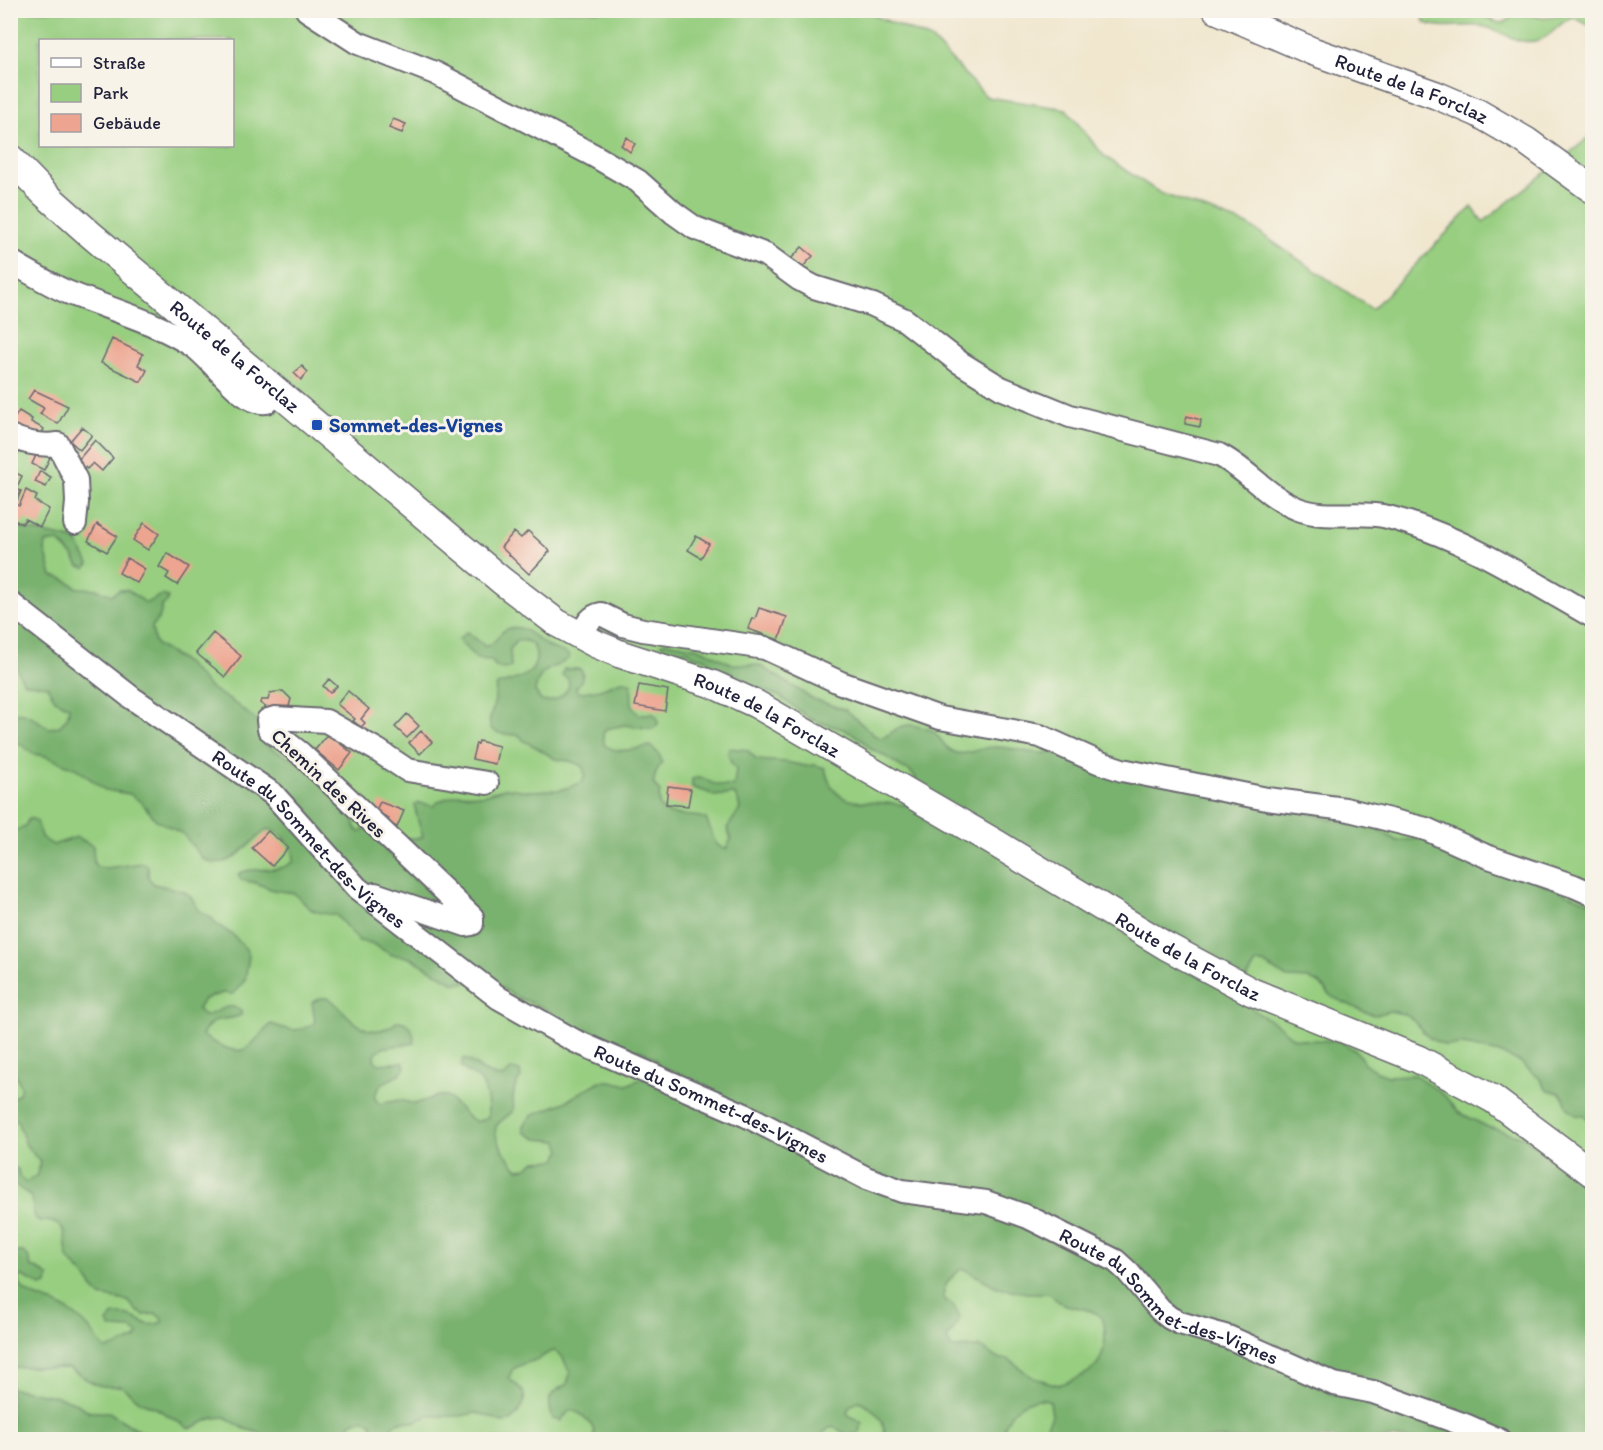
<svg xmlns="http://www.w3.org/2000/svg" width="1603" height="1450" font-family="Itim,sans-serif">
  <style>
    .green { fill: #97ce80; stroke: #5c785e; stroke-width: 1.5; fill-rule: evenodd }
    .forest { fill: #79b16e; stroke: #4e6a54; stroke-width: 1.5; fill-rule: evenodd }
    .building { fill: #eda490 }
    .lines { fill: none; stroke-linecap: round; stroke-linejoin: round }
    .minor-casing { stroke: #6a676f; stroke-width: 26 }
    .major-casing { stroke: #6a676f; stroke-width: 30 }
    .minor { stroke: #fff; stroke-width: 22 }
    .major { stroke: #fff; stroke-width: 27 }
    .transit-dot { fill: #1a4fb4; stroke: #f7f3e8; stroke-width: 2 }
    .labels { text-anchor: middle; stroke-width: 6; stroke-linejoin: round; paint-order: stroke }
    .street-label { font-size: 20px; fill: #22223b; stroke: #f7f3e8 }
    .transit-label { font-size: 20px; font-weight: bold; fill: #164399; stroke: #f7f3e8; text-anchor: start }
  </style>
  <rect width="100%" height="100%" fill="#f7f3e8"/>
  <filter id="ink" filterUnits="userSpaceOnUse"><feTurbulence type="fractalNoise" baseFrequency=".0167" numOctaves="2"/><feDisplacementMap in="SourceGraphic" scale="12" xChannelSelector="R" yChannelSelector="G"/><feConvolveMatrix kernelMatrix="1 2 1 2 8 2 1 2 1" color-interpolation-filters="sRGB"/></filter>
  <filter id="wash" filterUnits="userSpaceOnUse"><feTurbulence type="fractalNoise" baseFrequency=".008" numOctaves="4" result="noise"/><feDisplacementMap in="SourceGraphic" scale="24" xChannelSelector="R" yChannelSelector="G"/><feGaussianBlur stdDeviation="1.35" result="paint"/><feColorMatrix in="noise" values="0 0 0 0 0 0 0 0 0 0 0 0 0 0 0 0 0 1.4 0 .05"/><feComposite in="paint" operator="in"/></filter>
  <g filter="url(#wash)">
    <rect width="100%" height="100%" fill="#f1e7cf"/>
    <path class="green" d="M1471 10 1496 22 1503 23C1509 20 1512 14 1519 14 1527 13 1535 17 1543 18 1566 18 1564 3 1592 18V27L1573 17C1559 21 1555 35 1539 40 1516 47 1502 29 1481 26 1462 24 1444 30 1425 23L1423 19 1428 16 1442 17 1449 11Z
      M10 11H868L873 15 931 39 987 97 1066 109 1104 156 1160 193 1248 225 1372 309 1472 207 1483 222 1592 135V1439H11ZM40 40H232V146H40Z"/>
    <path class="forest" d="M11 519 20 528 76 540 89 564 85 568 79 566 73 556 58 541 46 543 45 550 52 576 64 579 78 588 96 589 112 595 119 590H128L146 603 162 595 168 597 167 602 162 606 160 616 152 627 154 640 157 645 186 663 210 688 233 702 256 720 260 725 265 743 272 749 301 763 353 816 356 830 361 832 363 830 367 818C382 826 405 844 423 837 421 829 414 812 415 804L420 803 434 806 439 801 459 794 483 795 506 788 529 791 560 790 581 783 585 776 583 766 570 761 555 759 536 747 524 741 519 735C508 734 486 736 490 719 491 714 493 709 494 704 496 697 494 692 497 685 508 682 520 679 529 673 538 665 540 646 526 641 523 640 520 641 517 640L510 649 511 667C501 671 496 668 491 660L477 659 458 640 467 632 485 646C497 645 497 633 507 629 524 622 536 640 549 647 556 651 565 650 570 657 554 672 541 663 535 691L541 701C554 703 563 697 569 686L568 679 562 675 564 669H580L583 673 581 681 576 687 578 693 600 689 621 681H626L631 684C633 699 628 703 639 715L652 713 657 717 658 724 653 729 625 725 606 729 603 734 604 744C615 756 636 748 650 746L659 754 662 762 657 770 653 783 660 792C652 824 688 811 706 819 712 830 712 847 726 849L731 839 727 828 740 809 738 800 734 794 714 796C707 790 700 791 692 787V779L701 777C711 784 722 787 734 786L736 769 731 763 728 752 730 748 747 750 757 760 785 762 806 766 815 765 825 768C834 815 870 797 904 805L916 778 909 770 903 768 880 753 871 749 860 738 843 729 812 720 779 696 745 684 736 679 729 672 714 668 705 658 694 656 688 651C676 652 667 655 661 644L666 642 699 648 732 664 759 665 813 699 846 710 874 735 881 738C891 735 899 724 910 725 917 726 928 728 933 731 941 738 945 750 957 753 969 756 981 747 993 747 1013 746 1031 756 1049 752L1356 825 1367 823 1397 841 1426 838 1592 903V1122L1584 1116 1576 1115 1567 1107 1564 1098 1559 1093 1546 1089 1540 1079 1519 1061 1496 1052 1464 1045 1445 1046 1429 1038 1408 1015 1390 1011 1375 1015 1365 1012 1332 997 1319 983 1309 979 1287 978 1263 963H1256L1237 995 1259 1014 1276 1023 1293 1038 1307 1040 1340 1041 1356 1051 1364 1063 1377 1072 1388 1076 1415 1075 1444 1095 1458 1112 1488 1127 1524 1137 1580 1181 1592 1194V1439H1028L1032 1432 1046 1427 1052 1416 1050 1401C1038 1395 1015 1405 1009 1418 1005 1425 1004 1433 998 1439H891C881 1430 886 1432 882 1422 878 1413 867 1404 859 1401L850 1406 847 1413C851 1419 857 1418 862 1423L860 1433C843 1438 843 1430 831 1426L817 1439H593C598 1427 582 1412 570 1410L561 1421 553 1419C546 1398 548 1394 567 1384L570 1373 562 1357 555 1351C547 1352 543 1357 536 1360 527 1363 520 1364 512 1370L509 1378C513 1383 517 1385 521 1389 530 1400 519 1413 511 1421L502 1422 485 1415 476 1413 459 1416H428L413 1422 402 1421 395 1424 385 1435 378 1438 372 1436V1422C364 1419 355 1419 349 1425V1439L276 1440 272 1436 245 1429 225 1417 213 1418 194 1427 188 1428 156 1408 141 1402 121 1386C94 1389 90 1380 69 1368 49 1370 30 1364 11 1368L10 1256 16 1252H23L28 1256 31 1267 38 1269 49 1277 47 1284 41 1286 23 1276 18 1277C19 1295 41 1297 54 1303 65 1308 80 1318 88 1327 95 1335 98 1342 106 1349 117 1348 126 1341 136 1339L138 1334 131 1329 111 1328 107 1322 114 1315C119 1315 125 1315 129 1316 144 1320 145 1329 162 1322V1318L156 1314 144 1315 137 1311 128 1301 100 1296C93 1289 89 1281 83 1274 78 1267 71 1265 68 1257 64 1247 68 1232 60 1226 43 1213 34 1235 32 1198 22 1187 10 1188 11 1168L14 1167 18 1169 19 1176 26 1182 38 1175 40 1162 26 1145 17 1120 11 1118V1099L19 1094 21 1087 10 1061V819L12 826 18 830 25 826 29 818 37 821 41 837 53 845 77 837 93 846 94 863 97 867 107 868 143 863 148 866V877L154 884 184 891 191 897 199 911 212 918 216 924 233 935 246 949 249 956 245 980 233 994 223 993 204 999 198 1009 204 1016C217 1014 227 1000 241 1011V1015C224 1023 215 1012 202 1035 206 1039 210 1040 215 1043 247 1060 248 1046 271 1024 288 1030 300 1034 315 1022L312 1002 321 998H329C345 1010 358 1034 380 1030 388 1028 392 1027 397 1021 409 1021 414 1030 414 1043L382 1048 376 1053 374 1060 379 1064 403 1062 405 1067 399 1075 381 1084 374 1097 379 1104 400 1100 415 1104 438 1096H447L468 1117 477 1122 488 1117C488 1105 488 1086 477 1078 470 1073 466 1073 461 1066L463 1059C479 1062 483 1077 503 1077L512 1069 520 1071 521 1077C513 1088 512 1097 514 1110 509 1116 498 1121 496 1127 492 1138 510 1161 518 1169L527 1168 535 1161 556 1160 561 1151 558 1141 537 1139 524 1132V1125L532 1115 565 1102 600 1081H611L627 1085 653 1074 658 1066 655 1058 644 1052 621 1046 600 1033 573 1027 558 1019 546 1009 517 997 490 981 454 983 413 959 403 956 392 955 371 943 359 941 336 915C308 912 313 911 294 893L273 890 256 883 241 880 238 874C256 864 276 876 294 861 294 845 283 832 267 829L235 857 225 862 212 863 203 859 183 834 156 820 142 803 130 794 105 790 77 769 45 756 34 754 20 744 11 741V714C26 708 36 721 49 728L60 726 68 716 69 707 55 700 47 686 24 683 16 668 11 664ZM962 1268 997 1287 1027 1293H1049C1052 1295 1056 1300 1059 1302 1071 1309 1087 1306 1099 1315 1105 1319 1104 1325 1105 1331 1106 1368 1090 1374 1058 1385L1034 1378 1025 1372 1016 1364 1008 1359H998L981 1347 951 1348 947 1339C952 1331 957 1327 960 1317L953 1305 943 1299C943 1284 951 1278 962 1268Z
      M10 1388 55 1396 72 1401 90 1412H109L139 1431 164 1435 170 1439H11Z"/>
    <g id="blocks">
      <path class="building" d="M393 119 406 124 402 133 389 128Z
        M627 137 635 144 630 152 621 145Z
        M802 247 813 256 800 270 790 260Z
        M112 339 143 354 138 365 147 370 141 382 101 363Z
        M302 366 308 372 301 380 294 373Z
        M34 390 68 406 58 424 40 414 44 408 28 399Z
        M19 411 32 419 31 422 44 429 37 442 10 427V414L15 417Z
        M1187 416 1201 420 1200 427 1185 424Z
        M82 427 92 435 80 450 70 441Z
        M95 440 113 458 102 471 93 463 87 469 85 467 81 471 74 465Z
        M10 442 21 447 10 470Z
        M40 447 52 453 44 470 32 464Z
        M12 471 22 476 16 489 21 491 16 503 10 500V475Z
        M40 471 51 477 46 487 35 482Z
        M26 490 37 496 35 501 49 509 40 527 25 519 22 524 10 518 16 504 19 506Z
        M144 523 159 534 148 550 133 540Z
        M97 524 117 536 107 552 88 541Z
        M528 531 550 551 529 574 501 547 514 532 521 538Z
        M696 536 709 544 701 558 688 550Z
        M167 553 189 567 177 585 166 578 169 573 159 567Z
        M127 558 145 569 137 583 119 573Z
        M759 608 787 617 779 640 748 629 752 618 755 619Z
        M213 633 241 656 225 677 196 653Z
        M329 679 337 686 330 693 323 686Z
        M639 685 668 690 665 711 635 706Z
        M283 691 291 699 288 710 267 708 260 703 261 700H268L270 693Z
        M348 691 369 709 361 719 365 723 361 727 353 721 355 719 337 704Z
        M407 714 419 726 407 738 395 727Z
        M421 731 432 742 420 754 409 743Z
        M328 734 352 753 339 770 315 750Z
        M479 741 499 746 495 764 472 759 476 743 478 744Z
        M668 786 691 789 688 806 666 804Z
        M380 802 404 811 397 827 387 823 389 818 375 812Z
        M268 831 288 848 272 866 252 848Z"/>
    </g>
  </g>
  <g filter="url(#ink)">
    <use href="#blocks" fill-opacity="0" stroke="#6a676f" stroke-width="1.5"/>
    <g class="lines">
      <g class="minor-casing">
        <g id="minor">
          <path d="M307 10 358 43 435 73 593 155 638 181 674 213 695 228 766 255 799 279 814 287 873 305 905 320 959 362 1001 388 1070 416 1219 455C1247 469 1267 497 1298 509 1327 520 1358 510 1388 517 1462 536 1527 579 1592 616"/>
          <path d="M10 261C29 272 47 283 67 292 109 309 155 321 193 346 214 360 242 406 267 402L279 393"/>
          <path d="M10 436C25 443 42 446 58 444L76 480 77 502 75 523"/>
          <path id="s1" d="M10 603 132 698 273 794 357 888 499 998 575 1041 747 1116 866 1178 902 1191 986 1202 1028 1217 1116 1261 1128 1272 1160 1310 1170 1318 1180 1323 1228 1337 1334 1384 1373 1392 1465 1425 1499 1440"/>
          <path d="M581 637C586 627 589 616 601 614L623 625 643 630 765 648 841 683 940 718 1040 736 1098 762 1122 770 1267 799 1345 809 1426 829 1486 856 1574 886 1592 894"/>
          <path d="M375 894 466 925 472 924V917L300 753 269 729 268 720 275 718 326 721 377 750 407 770 487 783"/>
        </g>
      </g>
      <g class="major-casing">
        <g id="major">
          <path id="s2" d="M1217 10 1312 51 1436 95 1478 113 1526 141 1592 189"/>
          <path id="s3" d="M10 158 45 194 90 234 502 581 557 623 596 644 620 654 712 684 756 704 997 844 1166 946 1252 992 1418 1059 1493 1099 1592 1173"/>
        </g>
      </g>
      <use href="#minor" class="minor"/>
      <use href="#major" class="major"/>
    </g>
  </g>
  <rect class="transit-dot" x="311" y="419" width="12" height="12" rx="3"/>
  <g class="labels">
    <g class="street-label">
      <text dy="7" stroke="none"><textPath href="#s2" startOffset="210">Route de la Forclaz</textPath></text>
      <text dy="7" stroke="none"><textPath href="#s3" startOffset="300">Route de la Forclaz</textPath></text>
      <text dy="7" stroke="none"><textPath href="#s3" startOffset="948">Route de la Forclaz</textPath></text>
      <text transform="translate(329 783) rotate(43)" y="7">Chemin des Rives</text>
      <text dy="7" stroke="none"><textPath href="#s1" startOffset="382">Route du Sommet-des-Vignes</textPath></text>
      <text dy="7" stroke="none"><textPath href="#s3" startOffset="1434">Route de la Forclaz</textPath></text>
      <text dy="7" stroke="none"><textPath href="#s1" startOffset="868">Route du Sommet-des-Vignes</textPath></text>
      <text dy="7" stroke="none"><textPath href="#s1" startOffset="1372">Route du Sommet-des-Vignes</textPath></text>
    </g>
    <g class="transit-label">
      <text x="329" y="432">Sommet-des-Vignes</text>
    </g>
  </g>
  <rect width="1603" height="1450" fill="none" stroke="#f7f3e8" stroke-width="36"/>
  <rect x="39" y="39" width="195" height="108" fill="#f7f3e8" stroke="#a29fa3" stroke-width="1.5"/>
  <rect x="51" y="58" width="30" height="9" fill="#ffffff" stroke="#a29fa3" stroke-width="1.5"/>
  <text x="93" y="69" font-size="18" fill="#22223b">Straße</text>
  <rect x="51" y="84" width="30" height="18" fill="#97ce80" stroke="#a29fa3" stroke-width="1.5"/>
  <text x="93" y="99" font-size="18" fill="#22223b">Park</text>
  <rect x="51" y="114" width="30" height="18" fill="#eda490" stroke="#a29fa3" stroke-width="1.5"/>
  <text x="93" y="129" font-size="18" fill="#22223b">Gebäude</text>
</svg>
